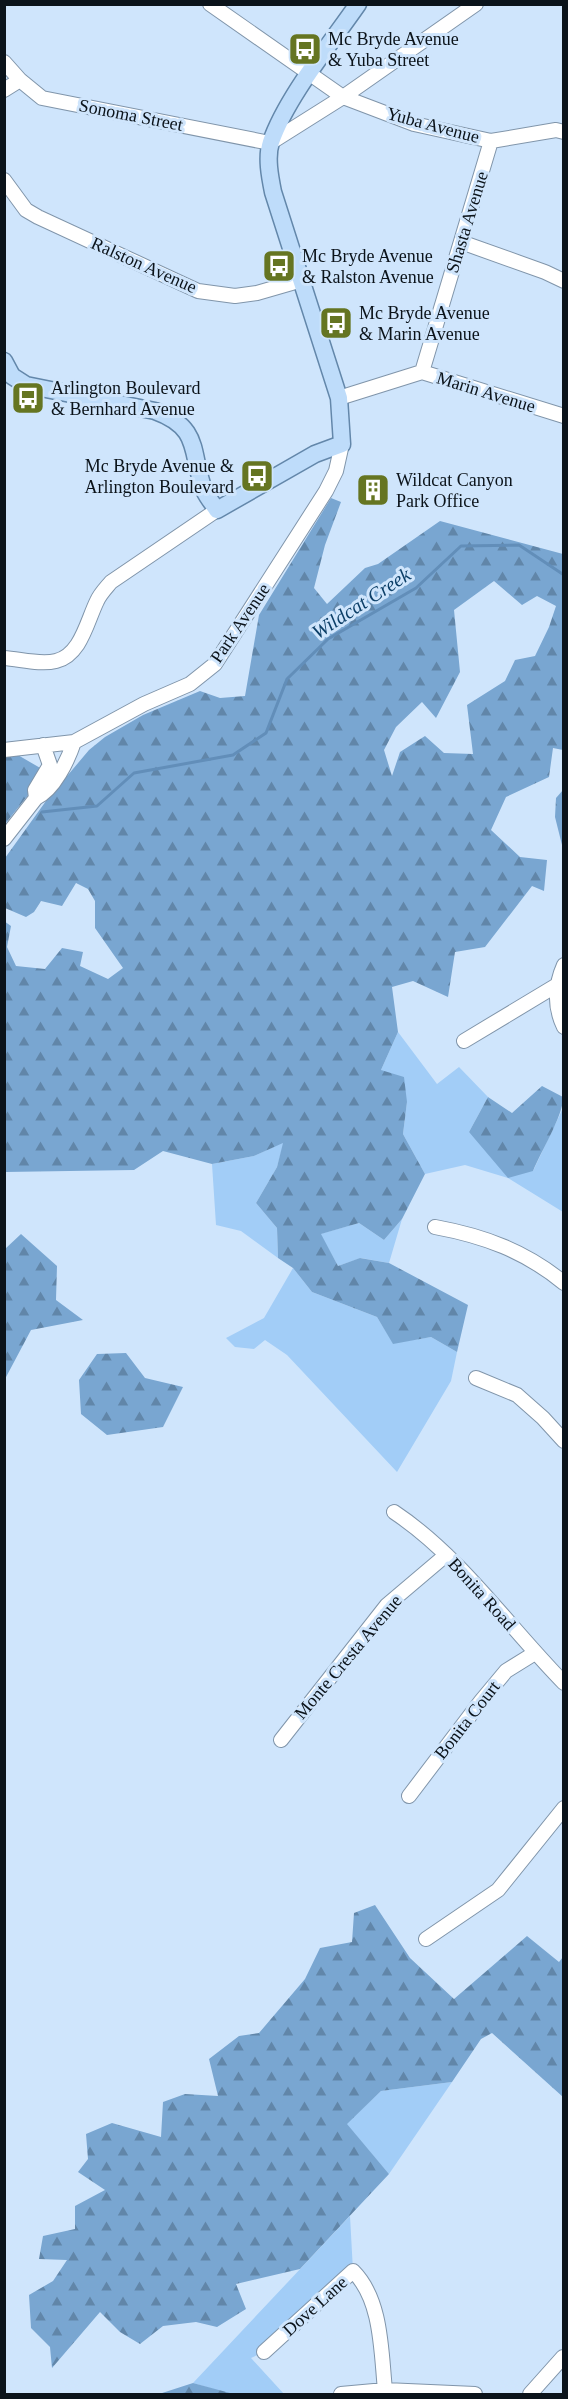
<svg xmlns="http://www.w3.org/2000/svg" width="568" height="2399" font-family="'Times New Roman',serif">
  <style>
    .green { fill: #a2cdf7 }
    .forest { fill: url(#forest-firs); fill-rule: evenodd }
    .lines { fill: none; stroke-linecap: round; stroke-linejoin: round }
    .stream { stroke: #628eb9; stroke-width: 3 }
    .minor-casing { stroke: #8095aa; stroke-width: 16 }
    .major-casing { stroke: #6387aa; stroke-width: 19 }
    .minor { stroke: #fff; stroke-width: 14 }
    .major { stroke: #bedcfa; stroke-width: 16 }
    .labels { text-anchor: middle; stroke-width: 6; stroke-linejoin: round; paint-order: stroke }
    .poi-label { font-size: 18px; fill: #0b131a; stroke: #cfe5fc; text-anchor: start }
    .street-label { font-size: 18px; fill: #0b131a; stroke: #cfe5fc }
    .water-label { font-size: 20px; font-style: italic; fill: #0c3f68; stroke: #cfe5fc }
  </style>
  <defs>
    <pattern id="forest-firs" width="22" height="20" patternUnits="userSpaceOnUse" patternTransform="scale(1.5)"><rect width="22" height="20" fill="#79a6d1"/><path d="M5 1l3.5 6h-7zM16 11l3.5 6h-7z" fill="#6186a9"/></pattern>
  </defs>
  <rect width="100%" height="100%" fill="#cfe5fc"/>
  <path class="green" d="M398 1032 437 1084 459 1067 488 1097 469 1132 533 1171 563 1108V1212L508 1178 465 1165 425 1174 403 1134 407 1102 381 1070Z
    M284 1142 277 1167 256 1203 277 1228 278 1258 241 1231 216 1225 212 1164 254 1156Z
    M402 1219 389 1263 361 1258 338 1266 320 1234 359 1223 384 1240Z
    M293 1268 312 1292 377 1317 393 1343 431 1337 457 1352 451 1381 397 1472 287 1355 265 1340 254 1349 235 1347 226 1338 264 1318Z
    M452 2082 389 2174 346 2124 381 2091Z
    M350 2216 353 2271 264 2352 251 2358 284 2394H230L193 2383Z"/>
  <path class="forest" d="M331 498 341 502 325 545 314 588 327 604 365 568 378 564 440 521 563 554V750L553 748 549 777 506 797 491 830 520 857 547 860 544 891 532 886 485 947 455 952 448 997 413 981 392 987 398 1032 381 1070 404 1077 407 1102 403 1134 425 1174 402 1219 384 1240 359 1223 321 1234 338 1266 360 1258 389 1263 468 1305 457 1352 431 1337 393 1344 377 1317 312 1292 293 1268 278 1258 277 1228 256 1203 277 1167 283 1143 254 1156 212 1164 163 1151 134 1170 5 1172 4 921 11 926 7 947 16 966 45 969 62 948 83 952 80 966 108 979 123 968 95 928V901L88 889 76 883 62 906 41 901 34 912 26 917 5 908V858L46 801 89 750 105 737 143 715 200 691 220 698 245 696 259 615ZM494 581 522 605 537 596 556 606 549 627 535 656 515 660 505 681 467 705 473 754 444 753 425 736 400 752 392 776 384 750 396 727 422 702 436 718 460 672 454 610Z
    M4 747 42 769 33 789 5 824Z
    M563 790V849L555 817 556 798Z
    M542 1086 563 1097C564 1114 541 1152 533 1171L508 1178 469 1132 488 1097 512 1113Z
    M21 1234 57 1266 56 1300 83 1320 31 1330 5 1379V1249Z
    M126 1353 145 1378 183 1387 163 1427 107 1435 81 1414 79 1380 97 1354Z
    M375 1905 410 1958 454 1999 527 1936 559 1962 563 1957V2097L492 2033 481 2039 452 2082 381 2091 347 2124 389 2174 300 2269 236 2284 246 2309 217 2327 196 2322 163 2326 140 2344 120 2332 100 2312 52 2368 50 2347 31 2328 29 2295 53 2281 67 2260 39 2259 43 2236 75 2229V2206L105 2190 78 2172 88 2159 86 2134 112 2123 161 2137 163 2102 185 2094 218 2096 209 2059 239 2036 259 2033 305 1979 320 1948 352 1942 354 1913Z
    M193 2383 230 2393V2394H159Z"/>
  <g class="lines">
    <path class="stream" d="M42 812 97 806 134 773 233 755 266 733 287 679 328 639 416 588 461 546 519 545 564 575
      M4 815H5"/>
    <g class="minor-casing">
      <path id="minor" d="M210 4 343 97 414 124 491 141 556 130 564 132
        M4 62 20 80 42 98 270 143 343 97 476 4
        M4 90 20 80
        M4 180 26 210 38 217 198 291 235 296 257 293 302 280
        M461 242 545 272 564 281
        M422 372 491 141
        M339 398 422 372 564 416
        M4 658C20 659 40 665 56 661 81 655 87 621 97 601 100 594 106 588 111 582L217 510
        M4 750 74 742 144 704 190 684 215 664 326 491 336 471 342 444
        M36 798 35 790 50 765 43 745
        M4 839 36 798C54 790 68 760 74 742
        M564 965C555 985 554 1007 564 1027
        M464 1041 557 985
        M435 1227C484 1236 525 1251 564 1283
        M476 1378 517 1395 543 1418 564 1441
        M394 1512C460 1556 508 1626 564 1683
        M281 1740 387 1605 446 1555
        M409 1796 481 1701 506 1671 535 1653
        M426 1939 498 1890 564 1808
        M264 2352 353 2271C382 2300 381 2351 385 2390
        M341 2394 385 2390 475 2394
        M530 2394 563 2357"/>
    </g>
    <g class="major-casing">
      <path id="major" d="M4 361 12 376 26 385 155 411C202 428 190 453 204 490 207 497 213 504 217 510L315 454 342 444 339 398 273 192C270 177 266 157 271 142 286 98 331 43 358 4"/>
    </g>
    <use href="#minor" class="minor"/>
    <use href="#major" class="major"/>
  </g>
  <defs>
    <g id="bus-square" transform="scale(1.725)"><rect x="-9" y="-9" width="18" height="18" rx="4" fill="#657522" stroke="#cfe5fc"/><path d="M-5-6H5V4H4V6H2V4H-2V6H-4V4H-5ZM-3.5-4V0h7V-4ZM-3.5 1.2v1.5H-2V1.2ZM2 1.2v1.5H3.5V1.2Z" fill="#fff"/></g>
    <g id="building-square" transform="scale(1.725)"><rect x="-9" y="-9" width="18" height="18" rx="4" fill="#657522" stroke="#cfe5fc"/><path d="M-4-6H4V6H1V3H-1V6H-4ZM-2.5-4.3h1.7v1.8h-1.7ZM.8-4.3h1.7v1.8H.8ZM-2.5-1h1.7V.8h-1.7ZM.8-1h1.7V.8H.8Z" fill="#fff"/></g>
  </defs>
  <g fill-rule="evenodd">
    <use href="#bus-square" x="305" y="49"/>
    <use href="#bus-square" x="279" y="266"/>
    <use href="#bus-square" x="336" y="323"/>
    <use href="#bus-square" x="28" y="398"/>
    <use href="#bus-square" x="257" y="476"/>
    <use href="#building-square" x="373" y="490"/>
  </g>
  <g class="labels">
    <g class="poi-label">
      <text x="328" y="45">Mc Bryde Avenue<tspan x="328" dy="21">&amp; Yuba Street</tspan></text>
      <text x="302" y="262">Mc Bryde Avenue<tspan x="302" dy="21">&amp; Ralston Avenue</tspan></text>
      <text x="359" y="319">Mc Bryde Avenue<tspan x="359" dy="21">&amp; Marin Avenue</tspan></text>
      <text x="51" y="394">Arlington Boulevard<tspan x="51" dy="21">&amp; Bernhard Avenue</tspan></text>
      <text x="234" y="472" text-anchor="end">Mc Bryde Avenue &amp;<tspan x="234" dy="21">Arlington Boulevard</tspan></text>
      <text x="396" y="486">Wildcat Canyon<tspan x="396" dy="21">Park Office</tspan></text>
    </g>
    <g class="street-label">
      <text transform="translate(131 115) rotate(11)" y="6">Sonoma Street</text>
      <text transform="translate(433 125) rotate(15)" y="6">Yuba Avenue</text>
      <text transform="translate(467 222) rotate(-73)" y="6">Shasta Avenue</text>
      <text transform="translate(144 265) rotate(24)" y="6">Ralston Avenue</text>
      <text transform="translate(486 392) rotate(17)" y="6">Marin Avenue</text>
      <text transform="translate(240 623) rotate(-56)" y="6">Park Avenue</text>
      <text transform="translate(482 1594) rotate(48)" y="6">Bonita Road</text>
      <text transform="translate(348 1657) rotate(-50)" y="6">Monte Cresta Avenue</text>
      <text transform="translate(467 1720) rotate(-52)" y="6">Bonita Court</text>
      <text transform="translate(315 2306) rotate(-42)" y="6">Dove Lane</text>
    </g>
    <g class="water-label">
      <text transform="translate(361 603) rotate(-33)" y="7">Wildcat Creek</text>
    </g>
  </g>
  <rect width="568" height="2399" fill="none" stroke="#0b131a" stroke-width="12"/>
</svg>
